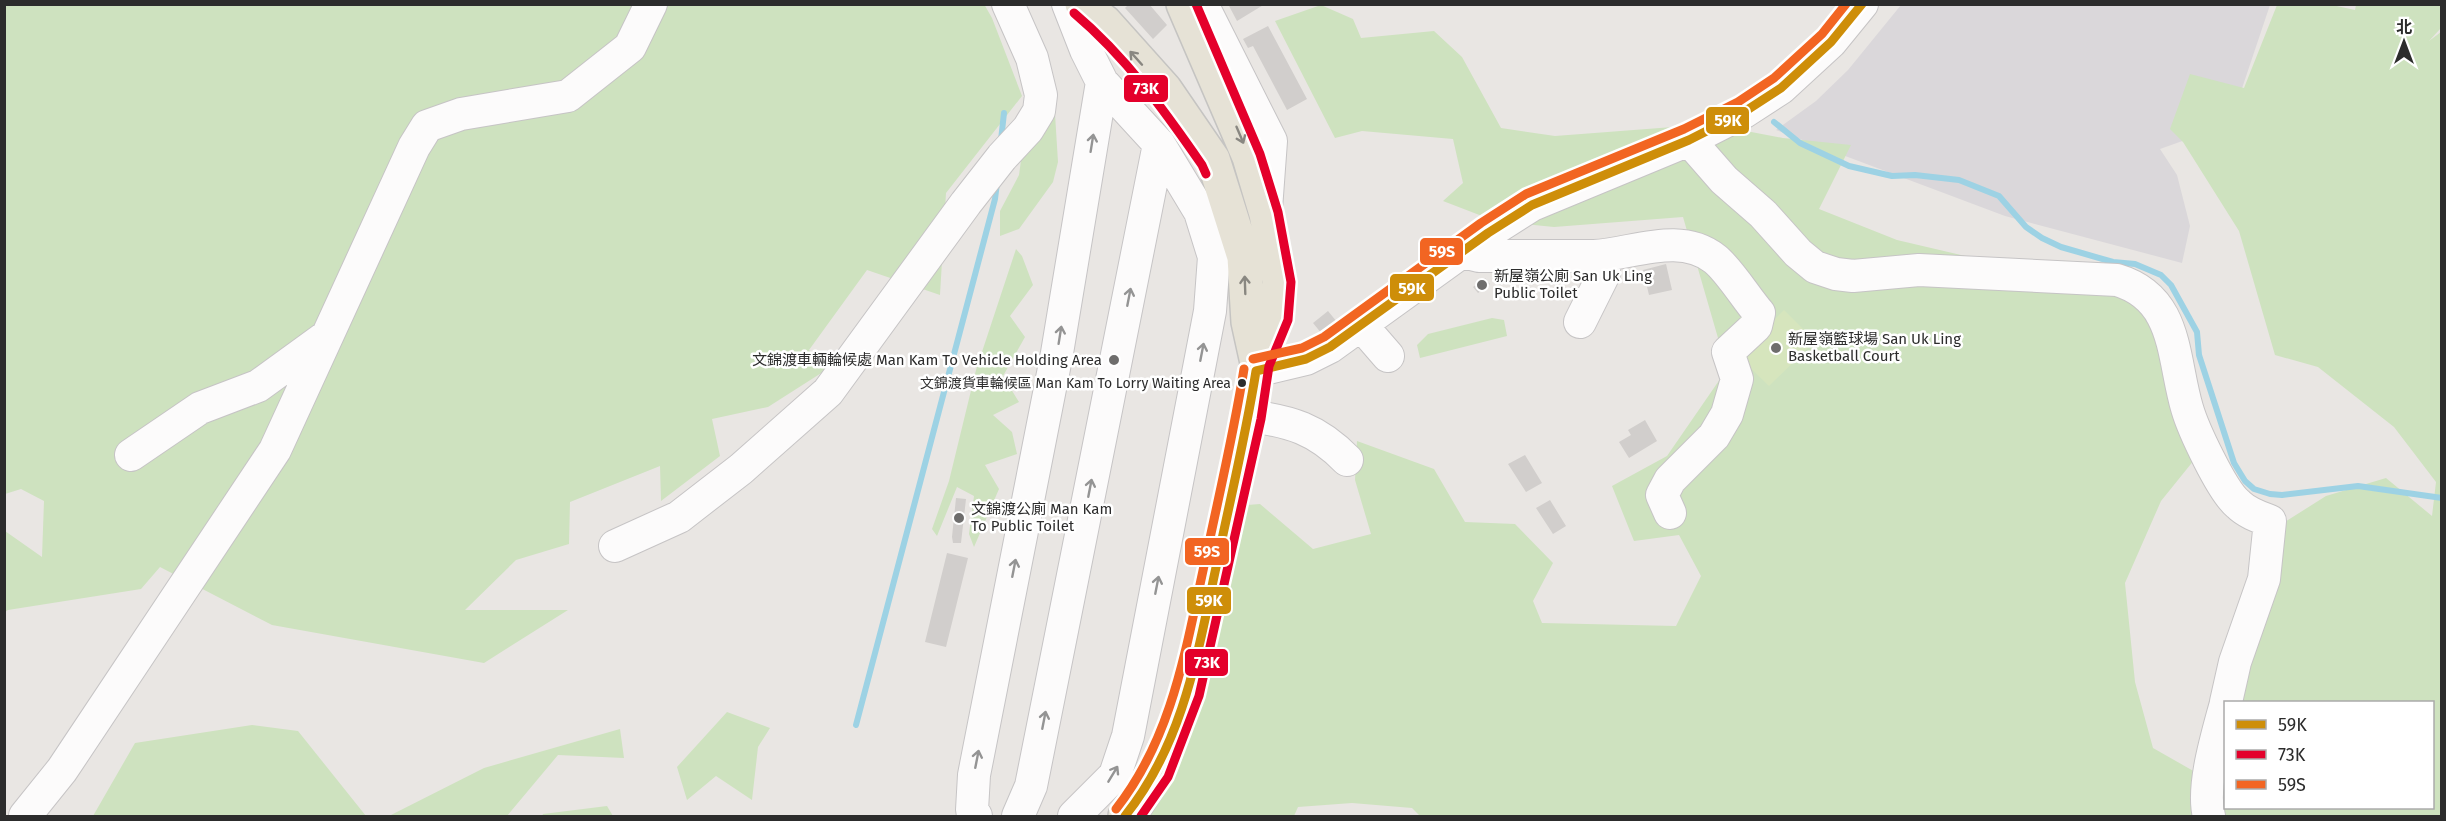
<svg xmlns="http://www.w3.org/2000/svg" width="2446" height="821" font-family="'Fira Sans','Noto Sans SC',sans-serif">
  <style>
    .industrial { fill: #dad7da }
    .green { fill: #cee2bf }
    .pitch { fill: #d6e5bd }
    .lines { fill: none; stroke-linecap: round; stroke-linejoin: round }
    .stream { stroke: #9dd2e4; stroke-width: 6 }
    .building { fill: #d1cecc }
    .minor-casing { stroke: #c6c4c5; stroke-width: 34 }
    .major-casing { stroke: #c5c4c2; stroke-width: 36 }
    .minor { stroke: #fcfbfb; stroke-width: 32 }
    .major { stroke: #e6e2d6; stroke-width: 33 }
    .bus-1-casing { stroke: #fff; stroke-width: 14 }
    .bus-2-casing { stroke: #fff; stroke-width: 14 }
    .bus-3-casing { stroke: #fff; stroke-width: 14 }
    .bus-1 { stroke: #ce8e09; stroke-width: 9 }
    .bus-2 { stroke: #e4002b; stroke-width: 9 }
    .bus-3 { stroke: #f26522; stroke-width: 9 }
    .oneway { stroke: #898781 }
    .oneway2 { stroke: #949494 }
    .poi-dot { fill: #6e6d6c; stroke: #fff; stroke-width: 2 }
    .bus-dot { fill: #2c2c2c; stroke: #fff; stroke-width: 2 }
    .labels { text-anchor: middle; stroke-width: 5; stroke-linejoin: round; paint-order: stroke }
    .bus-label { font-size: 14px; fill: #2c2c2c; stroke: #fff; text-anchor: end }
    .poi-label { font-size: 15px; fill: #2c2c2c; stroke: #fff; text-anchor: start }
    .line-badge { stroke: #fff; stroke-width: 2 }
    .badge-label { font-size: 16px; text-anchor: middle; font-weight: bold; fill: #fff }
  </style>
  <rect width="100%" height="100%" fill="#e9e6e3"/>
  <path class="industrial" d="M1901 5H2270L2230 124 2160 149 2177 175 2190 226 2182 263 2005 216 1776 130 1816 101 1848 70Z"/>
  <path class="green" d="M984 4 992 18 1022 96 946 193 940 295 867 270 809 350 826 370 768 407 712 419 720 456 661 501 660 466 570 502 569 544 516 560 465 610H568L484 663 272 625 160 567 141 589 8 610 5 612V531L42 557 44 501 21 489 5 494V5Z
    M1321 5 1353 19 1361 38 1434 31 1462 57 1501 128 1555 136 1673 127 1720 126 1783 138 1851 145 1819 209 1897 240 2153 300 2203 449 2161 501 2125 583 2135 682 2153 748 2225 789 2226 808H2432V702H2240L2269 532 2326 496 2386 478 2432 516 2436 482 2394 427 2318 367 2275 355 2239 231 2183 142 2170 129 2190 74 2244 88 2277 5H2332L2355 10 2356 5H2441V28L2429 41 2441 32V816H1420L1412 808 1352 803 1298 807 1294 816H1132L1235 506 1260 504 1313 549 1371 534 1355 480 1357 441 1434 469 1465 522 1515 524 1553 563 1533 601 1542 623 1676 626 1701 576 1679 535 1634 541 1612 486 1667 456 1727 369 1683 217 1554 227 1495 221 1443 201 1463 183 1453 139 1362 131 1335 138 1275 21Z
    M1029 102 1055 114 1058 162 1053 182 1019 229 1000 236V211L1019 175Z
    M1016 249 1022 256 1033 285 1010 316 1025 337 1003 376 1019 402 993 415 1012 432 1017 454 985 465 999 489 974 547 969 534 974 496 957 487 937 536 932 529 949 481 976 370Z
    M1492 318 1504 320 1507 336 1420 358 1417 345 1428 334Z
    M727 712 770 728 758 747 752 800 716 776 687 800 677 767Z
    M252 725 298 731 366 816H93L135 743Z
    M620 729 624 758 558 755 507 816H389L484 768Z
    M607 806 613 816H542L543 814Z"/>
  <path class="pitch" d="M1784 310 1815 341 1769 386 1738 356Z"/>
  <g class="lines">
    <path class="stream" d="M1774 122 1800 143 1849 166 1892 176 1915 175 1959 180 1999 196 2026 227 2042 238 2061 247 2113 262 2135 264 2161 275 2171 285 2197 332 2199 355 2234 463 2245 481 2254 489 2270 494 2282 495 2358 486 2442 498
      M1001 140 1004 113
      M856 725 995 199 997 183"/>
  </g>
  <path class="building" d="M1129 4H1149L1167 25 1153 39 1125 8Z
    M1228 4H1265L1237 21Z
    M1268 26 1307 99 1287 110 1253 46 1248 48 1243 39Z
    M1666 264 1672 290 1649 295 1643 270Z
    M1485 278 1490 284 1478 293 1473 287Z
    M1328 311 1337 322 1322 334 1313 323Z
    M1645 420 1657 441 1629 458 1619 442 1631 435 1628 430Z
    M1525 455 1542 483 1526 492 1508 464Z
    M956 498 966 499 961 543H953L952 537Z
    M1550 500 1566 526 1553 534 1536 508Z
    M947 553 968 558 946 647 925 642Z"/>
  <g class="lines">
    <g class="minor-casing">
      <path id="minor" d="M1068 4 1086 50 1102 82 1159 144 1200 212 1214 257 1210 311 1128 736 1115 775 1074 816
        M1202 4 1271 141 1266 209
        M1689 140 1724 180 1763 214 1798 253 1815 267 1836 274 1853 276 1919 270 2117 280C2178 298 2172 357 2187 408 2193 429 2222 491 2238 504 2247 513 2259 517 2270 521L2264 579 2235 662 2226 702
        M1463 252 1479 256H1594C1633 254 1680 231 1715 259 1729 270 1746 298 1759 313L1756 326 1728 352 1737 379 1727 414 1714 436 1670 480 1662 495 1670 513
        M1580 322 1604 274V269L1594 256
        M1362 326 1388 356
        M1256 371 1306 359 1330 347 1488 233 1532 205 1689 140 1744 112 1781 88 1831 42 1862 4
        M1249 416C1290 421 1317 429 1347 460
        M131 455 200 408 258 386 327 336
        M615 546 679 517 741 469 828 392 966 203 1002 157 1028 129 1039 111 1041 95 1032 58 1008 4
        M25 816 62 770 275 450 414 147 427 126 461 114 568 96 630 47 651 4
        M976 816 972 810 974 775 1057 353 1102 82
        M1018 816 1031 786 1159 144
        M2209 816C2201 787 2218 733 2226 703"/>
    </g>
    <g class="major-casing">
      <path id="major" d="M1082 4 1105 22 1165 89 1213 159 1244 257 1248 322 1257 363
        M1125 816 1137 804 1157 772 1188 693 1249 416 1257 363 1276 318 1278 295 1279 281 1266 214 1249 157 1183 4"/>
    </g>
    <use href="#minor" class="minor"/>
    <use href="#major" class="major"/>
    <g class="bus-1-casing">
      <path id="bus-1" d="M1256 371 1306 359 1330 347 1488 233 1532 205 1689 140 1744 112 1781 88 1831 42 1862 4
        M1125 816C1185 741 1198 650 1218 558 1231 496 1246 434 1256 371"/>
    </g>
    <g class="bus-2-casing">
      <path id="bus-2" d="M1074 13C1126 57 1164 110 1202 165L1206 174
        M1141 816 1168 777 1199 696 1261 419 1269 366 1288 320 1291 282 1278 212 1260 154 1196 4"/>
    </g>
    <g class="bus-3-casing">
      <path id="bus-3" d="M1253 359 1302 348 1324 337 1481 223 1526 194 1684 129 1738 102 1774 78 1822 34 1846 4
        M1116 809C1174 735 1186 646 1206 557 1219 495 1234 432 1244 369"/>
    </g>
    <use href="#bus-1" class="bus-1"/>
    <use href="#bus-2" class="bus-2"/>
    <use href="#bus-3" class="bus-3"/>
  </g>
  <defs><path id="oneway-shaft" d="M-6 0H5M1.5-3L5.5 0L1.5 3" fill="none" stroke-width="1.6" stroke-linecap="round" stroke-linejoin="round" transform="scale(1.5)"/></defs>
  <g class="oneway">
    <use href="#oneway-shaft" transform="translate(1136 58) rotate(-132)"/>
    <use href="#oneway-shaft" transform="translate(1240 135) rotate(67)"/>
    <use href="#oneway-shaft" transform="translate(1245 285) rotate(-92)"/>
  </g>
  <g class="oneway2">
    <use href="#oneway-shaft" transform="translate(1092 143) rotate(-81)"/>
    <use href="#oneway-shaft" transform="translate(1129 297) rotate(-79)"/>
    <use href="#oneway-shaft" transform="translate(1060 335) rotate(-81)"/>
    <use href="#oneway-shaft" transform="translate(1202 352) rotate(-79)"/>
    <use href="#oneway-shaft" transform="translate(1090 488) rotate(-79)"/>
    <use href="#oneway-shaft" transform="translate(1014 568) rotate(-79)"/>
    <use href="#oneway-shaft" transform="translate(1157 585) rotate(-79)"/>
    <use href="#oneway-shaft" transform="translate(1044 720) rotate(-79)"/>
    <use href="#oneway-shaft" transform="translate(977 759) rotate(-79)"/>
    <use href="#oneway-shaft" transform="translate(1113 774) rotate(-59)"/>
  </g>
  <g class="poi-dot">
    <circle cx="1482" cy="285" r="6"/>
    <circle cx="1776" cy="348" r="6"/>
    <circle cx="1114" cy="360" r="6"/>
    <circle cx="959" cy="518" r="6"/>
  </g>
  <circle class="bus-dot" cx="1242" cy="383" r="5"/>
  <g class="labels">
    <g class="bus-label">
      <text x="1231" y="388">文錦渡貨車輪候區 Man Kam To Lorry Waiting Area</text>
    </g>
    <g class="poi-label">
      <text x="1494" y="281">新屋嶺公廁 San Uk Ling<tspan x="1494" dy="17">Public Toilet</tspan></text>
      <text x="1788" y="344">新屋嶺籃球場 San Uk Ling<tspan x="1788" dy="17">Basketball Court</tspan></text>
      <text x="1102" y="365" text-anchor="end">文錦渡車輛輪候處 Man Kam To Vehicle Holding Area</text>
      <text x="971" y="514">文錦渡公廁 Man Kam<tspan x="971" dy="17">To Public Toilet</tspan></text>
    </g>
  </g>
  <g class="line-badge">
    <rect x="1123" y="74" width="46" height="29" rx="6" fill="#e4002b"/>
    <rect x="1705" y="106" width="45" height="29" rx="6" fill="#ce8e09"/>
    <rect x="1419" y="237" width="45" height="29" rx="6" fill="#f26522"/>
    <rect x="1389" y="273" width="46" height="29" rx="6" fill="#ce8e09"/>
    <rect x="1184" y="537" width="46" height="29" rx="6" fill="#f26522"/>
    <rect x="1186" y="586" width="46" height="29" rx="6" fill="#ce8e09"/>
    <rect x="1184" y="648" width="45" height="29" rx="6" fill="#e4002b"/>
  </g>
  <g class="badge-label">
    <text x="1146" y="94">73K</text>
    <text x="1728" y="126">59K</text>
    <text x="1442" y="257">59S</text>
    <text x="1412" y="294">59K</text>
    <text x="1207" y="557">59S</text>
    <text x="1209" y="606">59K</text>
    <text x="1207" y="668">73K</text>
  </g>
  <rect width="2446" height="821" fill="none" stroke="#2c2c2c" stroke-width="12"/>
  <rect x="2224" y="701" width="210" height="108" fill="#ffffff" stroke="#ababab" stroke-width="1.5"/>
  <rect x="2236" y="720" width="30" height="9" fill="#ce8e09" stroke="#ababab" stroke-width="1.5"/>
  <text x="2278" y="731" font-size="18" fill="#2c2c2c">59K</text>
  <rect x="2236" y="750" width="30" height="9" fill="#e4002b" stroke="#ababab" stroke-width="1.5"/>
  <text x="2278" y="761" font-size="18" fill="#2c2c2c">73K</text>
  <rect x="2236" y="780" width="30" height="9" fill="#f26522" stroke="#ababab" stroke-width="1.5"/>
  <text x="2278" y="791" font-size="18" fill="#2c2c2c">59S</text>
  <g transform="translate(2404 42)" stroke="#ffffff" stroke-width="4.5" paint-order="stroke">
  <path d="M0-4.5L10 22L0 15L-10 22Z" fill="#2c2c2c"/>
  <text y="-9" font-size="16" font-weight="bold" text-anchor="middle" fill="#2c2c2c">北</text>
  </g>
</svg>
